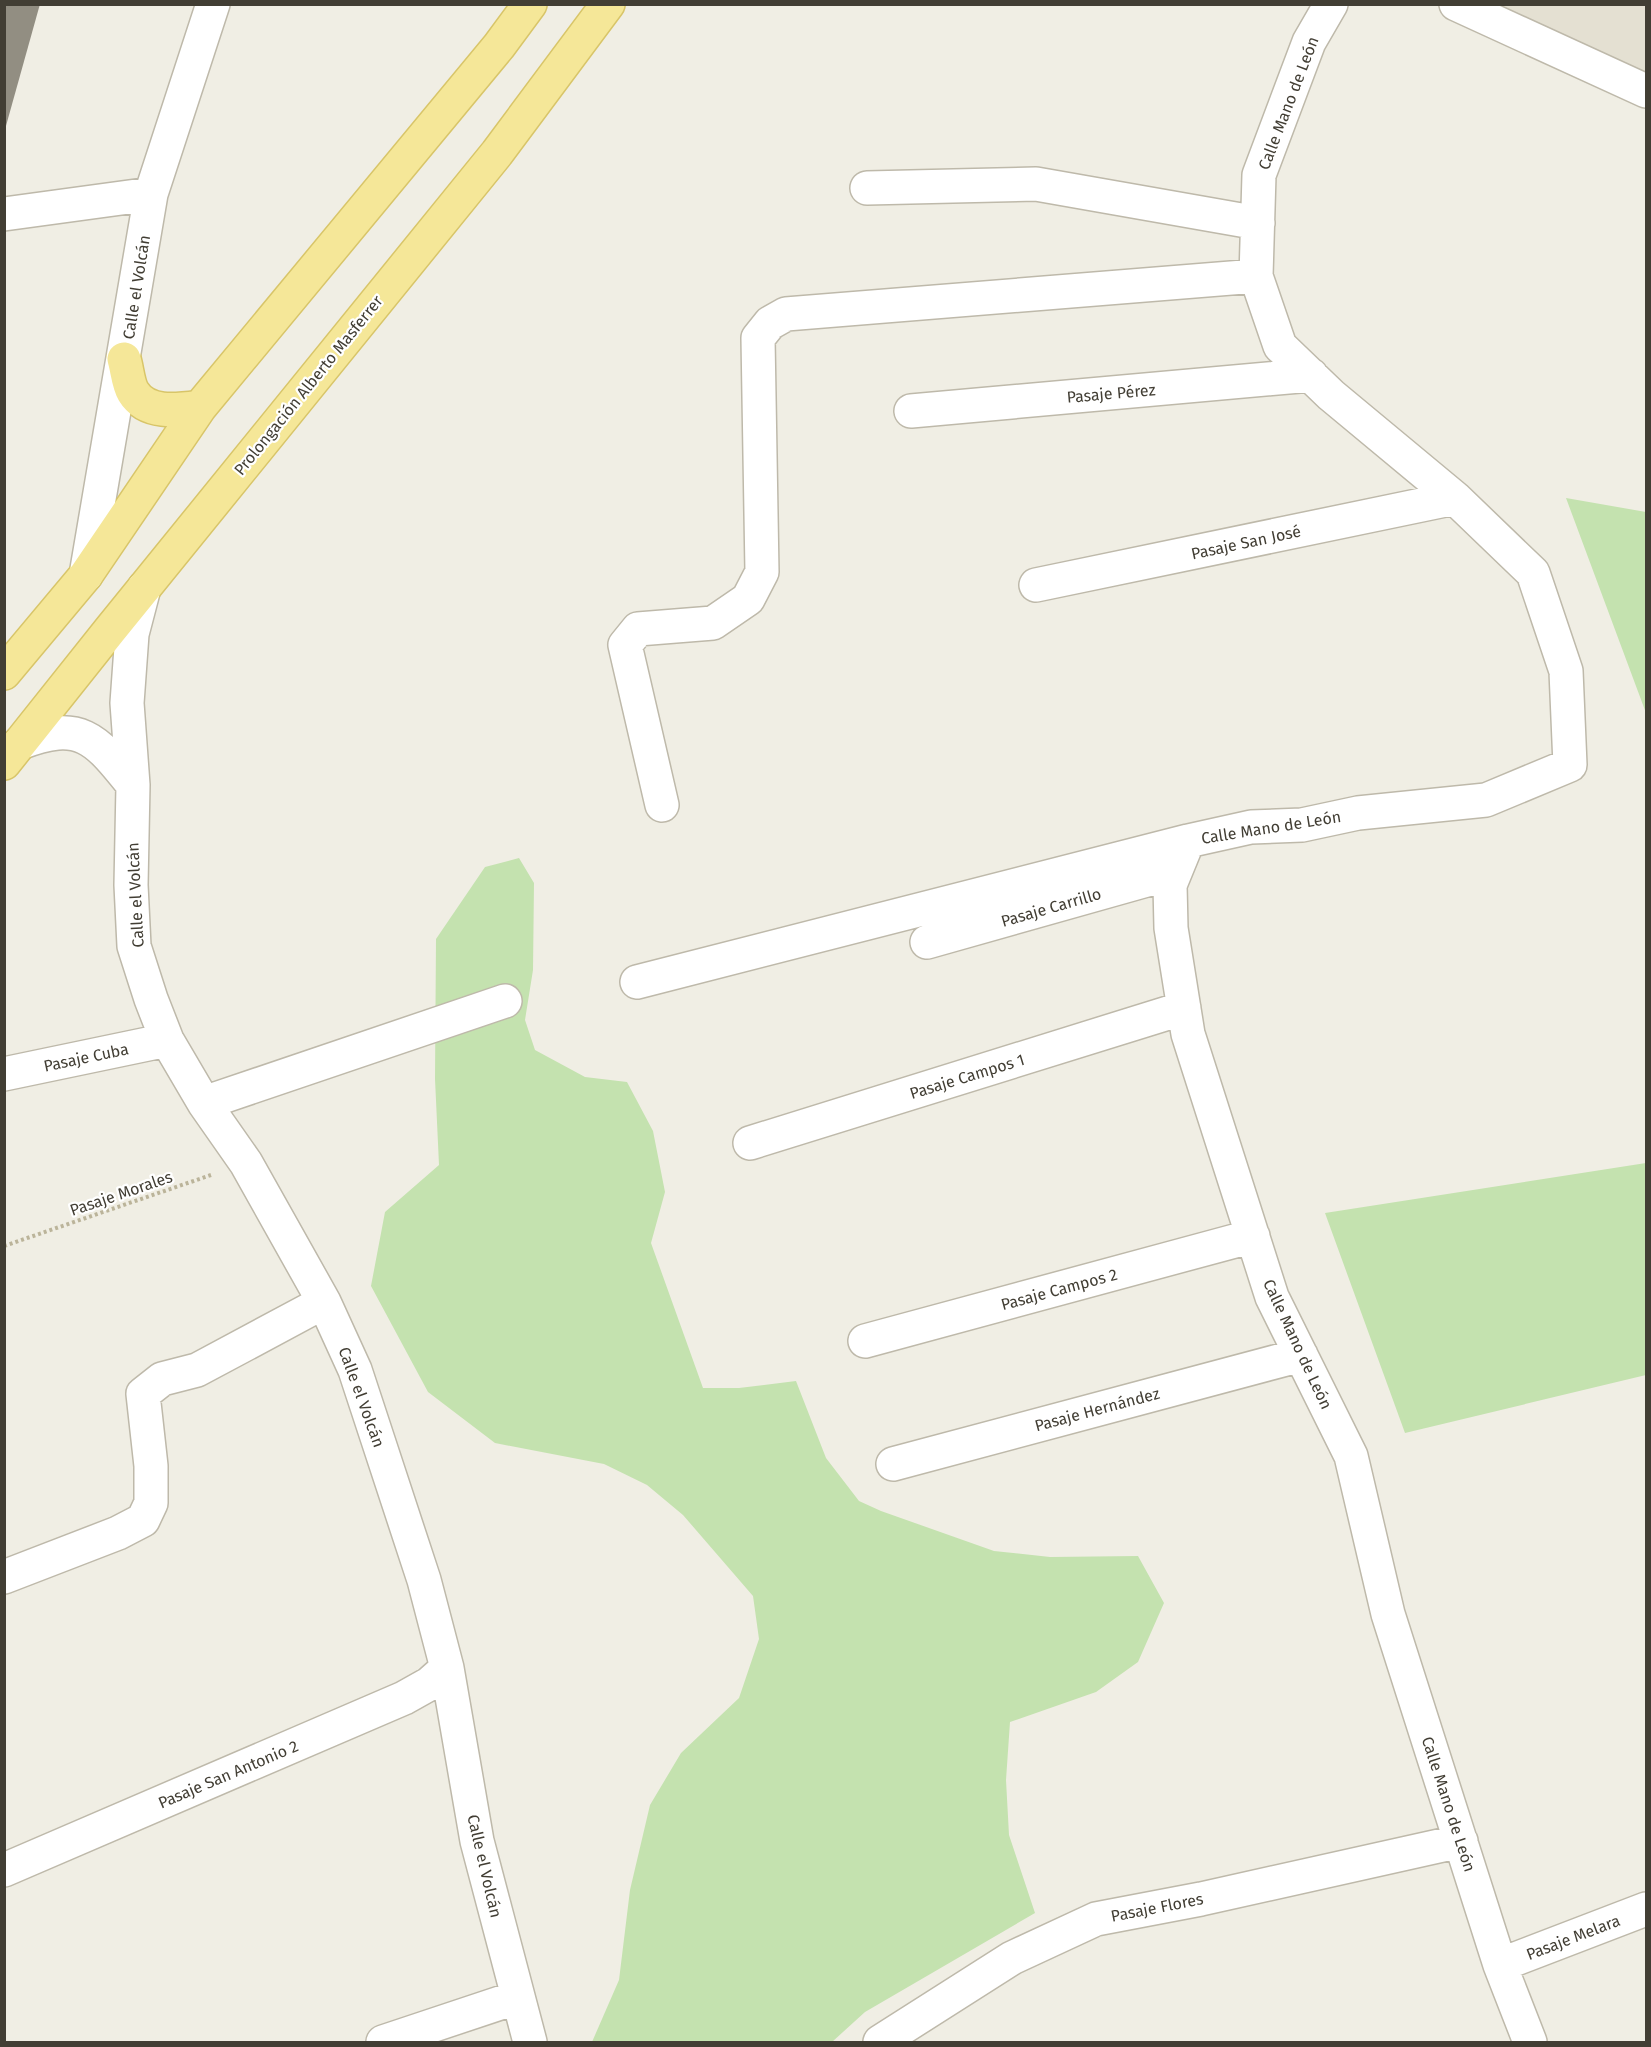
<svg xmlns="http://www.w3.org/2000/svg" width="1651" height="2047" font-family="'Fira Sans',sans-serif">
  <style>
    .residential { fill: #e4e0d2 }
    .green { fill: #c4e2af }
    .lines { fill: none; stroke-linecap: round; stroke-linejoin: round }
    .minor-casing { stroke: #beb9aa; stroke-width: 36 }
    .major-casing { stroke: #d8c569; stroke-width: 36 }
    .path { stroke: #bbb49a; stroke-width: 4; stroke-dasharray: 3 3; stroke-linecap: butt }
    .minor { stroke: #fff; stroke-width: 33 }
    .major { stroke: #f5e798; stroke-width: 33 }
    .shaded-wall { fill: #928e82 }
    .labels { text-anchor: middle; stroke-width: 4.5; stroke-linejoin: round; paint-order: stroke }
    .street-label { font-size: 16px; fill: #423e34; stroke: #fff }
  </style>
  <rect width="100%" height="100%" fill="#f0eee4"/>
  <path class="residential" d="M1443 5H1646V77Z"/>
  <path class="green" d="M1566 498 1646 512V713Z
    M519 858 534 883 533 970 525 1020 535 1050 585 1077 627 1082 653 1131 665 1192 651 1243 703 1388H739L796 1381 826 1458 859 1501 881 1511 994 1551 1050 1557 1138 1556 1164 1603 1138 1662 1096 1692 1010 1722 1006 1780 1009 1835 1035 1913 865 2012 832 2042H592L619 1980 630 1890 650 1805 681 1753 739 1698 759 1639 753 1596 683 1515 647 1485 604 1464 495 1443 428 1392 371 1286 385 1212 439 1165 435 1079 436 939 485 867Z
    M1646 1163V1375L1405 1433 1325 1213Z"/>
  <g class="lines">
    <g class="minor-casing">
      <path id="minor" d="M1331 4 1309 42 1259 175 1256 276 1280 346 1331 395 1455 498 1533 573 1566 671 1570 765 1486 800 1358 813 1302 825 1251 827 1188 841 1170 885 1171 928 1188 1034 1272 1297 1351 1456 1388 1614 1500 1965 1530 2042
        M1456 4 1646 91
        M867 188 1036 184 1258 223
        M4 214 151 194
        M911 411 1311 375
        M86 575 151 194 213 4
        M1036 585 1455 498
        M144 588 132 634 127 703 133 785 131 885 134 946 151 999 167 1040 204 1103 246 1163 324 1302 355 1370 424 1580 447 1668 477 1841 530 2042
        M20 743C81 719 96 739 133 785
        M662 805 625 645 638 629 713 623 748 599 762 572 758 338 770 323 786 314 1256 276
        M927 942 1175 872
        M637 982 1188 841
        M4 1074 167 1040
        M204 1103 505 1001
        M750 1143 1184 1008
        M865 1341 1253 1236
        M893 1464 1301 1355
        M4 1577 118 1533 143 1520 151 1503V1466L143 1394 162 1379 197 1370 324 1302
        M4 1870 404 1698 429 1684 447 1668
        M1500 1965 1646 1909
        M383 2042 518 1997
        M880 2042 1012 1958 1096 1919 1201 1899 1461 1841"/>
    </g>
    <g class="major-casing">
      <path id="major" d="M124 359C127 369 128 384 133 392 147 415 178 410 200 407
        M4 673 86 575 200 407 499 46 530 4
        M4 763 110 630 497 153 608 4"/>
    </g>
    <path class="path" d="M4 1246 211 1175"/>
    <use href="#minor" class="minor"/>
    <use href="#major" class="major"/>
  </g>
  <path class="shaded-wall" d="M4 4H40L4 133Z"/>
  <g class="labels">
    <g class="street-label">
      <text transform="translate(1288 103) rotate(-69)" y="6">Calle Mano de León</text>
      <text transform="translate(136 287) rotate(-81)" y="6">Calle el Volcán</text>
      <text transform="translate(308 385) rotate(-51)" y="6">Prolongación Alberto Masferrer</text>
      <text transform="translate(1111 393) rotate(-5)" y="6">Pasaje Pérez</text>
      <text transform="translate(1246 542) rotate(-12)" y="6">Pasaje San José</text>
      <text transform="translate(1271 827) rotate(-9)" y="6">Calle Mano de León</text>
      <text transform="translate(135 895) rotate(-93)" y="6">Calle el Volcán</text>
      <text transform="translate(1051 907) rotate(-16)" y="6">Pasaje Carrillo</text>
      <text transform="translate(86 1057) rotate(-12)" y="6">Pasaje Cuba</text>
      <text transform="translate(967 1076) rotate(-17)" y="6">Pasaje Campos 1</text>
      <text transform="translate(121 1193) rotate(-19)" y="6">Pasaje Morales</text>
      <text transform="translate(1059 1289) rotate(-15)" y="6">Pasaje Campos 2</text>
      <text transform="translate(1298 1344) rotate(65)" y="6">Calle Mano de León</text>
      <text transform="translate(362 1397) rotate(70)" y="6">Calle el Volcán</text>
      <text transform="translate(1097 1409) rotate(-15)" y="6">Pasaje Hernández</text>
      <text transform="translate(228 1774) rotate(-23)" y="6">Pasaje San Antonio 2</text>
      <text transform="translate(1449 1804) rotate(72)" y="6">Calle Mano de León</text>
      <text transform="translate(485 1866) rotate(77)" y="6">Calle el Volcán</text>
      <text transform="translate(1157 1907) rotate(-11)" y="6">Pasaje Flores</text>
      <text transform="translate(1573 1937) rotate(-21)" y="6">Pasaje Melara</text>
    </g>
  </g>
  <rect width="1651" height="2047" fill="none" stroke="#423e34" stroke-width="12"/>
</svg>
